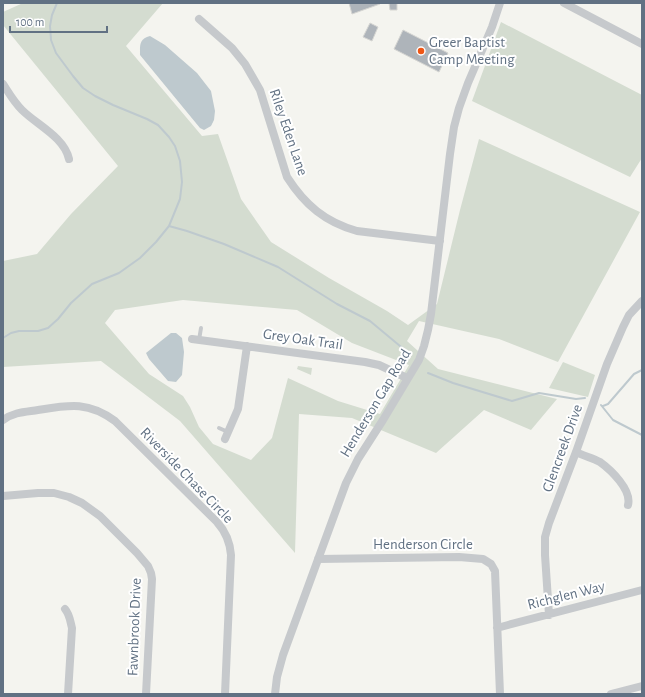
<svg xmlns="http://www.w3.org/2000/svg" width="645" height="697" font-family="'Alegreya Sans',sans-serif">
  <style>
    .green { fill: #d4dcd0; fill-rule: evenodd }
    .water { fill: #bec9ce }
    .lines { fill: none; stroke-linecap: round; stroke-linejoin: round }
    .stream { stroke: #bec9ce; stroke-width: 2 }
    .building { fill: #aeb4ba; stroke: #d5d5d2 }
    .service { stroke: #c6c9cc; stroke-width: 4 }
    .minor { stroke: #c6c9cc; stroke-width: 8 }
    .poi-dot { fill: #ef5615; stroke: #fff; stroke-width: 1.5 }
    .labels { text-anchor: middle; stroke-width: 4; stroke-linejoin: round; paint-order: stroke }
    .poi-label { font-size: 15px; fill: #617183; stroke: #fff; text-anchor: start }
    .street-label { font-size: 15px; fill: #617183; stroke: #fff }
  </style>
  <rect width="100%" height="100%" fill="#f4f4ef"/>
  <path class="green" d="M23 3H163L126 46 202 136 218 134 241 199 271 242 329 278 387 311 408 325 437 304 460 210 479 139 640 212 558 362 499 339 419 321 407 341 438 369 557 399 531 430 484 410 436 453 352 418 299 414 295 553 180 421 101 361 3 367V261L37 254 71 214 118 166 3 25V12ZM183 300 297 310 352 343 409 365 380 414 338 401 288 378 272 438 251 460 213 444 199 427 190 407 183 396 149 374 105 323 115 310Z
    M501 22 642 95V158L630 177 472 101Z
    M563 362 595 375 588 397 549 388Z
    M298 366 312 368 311 375 297 369Z"/>
  <path class="water" d="M150 36 165 45 197 73 211 91 215 111 214 120 211 126 204 130 200 128 140 55C140 45 139 39 150 36Z
    M171 333H176L182 338 184 352 182 375 176 382 168 381 149 359 146 353Z"/>
  <g class="lines">
    <path class="stream" d="M169 226 187 231 224 244 278 267 337 304 370 321 406 351
      M3 338 11 333 19 331H38L48 328 58 319 71 303 92 284 119 273 140 258 156 242 169 226 180 199 182 182 180 161 175 146 169 137 158 125 147 119 113 105 95 96 83 88 73 76 56 53 51 40 50 26 52 15 57 3
      M428 373 453 383 512 401 539 393 576 399 585 398
      M601 405 613 420 642 435
      M603 406 608 404 634 374 642 370"/>
  </g>
  <path class="building" d="M349 3H380V4L352 14Z
    M389 3H397V10H390Z
    M370 23 378 27 372 41 363 37Z
    M403 30 448 53 439 72 394 49Z"/>
  <g class="lines">
    <path class="service" d="M199 340 201 328
      M219 428 228 432"/>
    <path class="minor" d="M564 3 642 44
      M199 19 232 48 245 64 260 90 287 177C305 205 325 222 357 231L440 241
      M3 84C9 93 14 102 22 110 37 125 64 137 69 159
      M192 339 365 362 379 365 407 378
      M3 420C14 412 25 412 38 410 69 405 88 401 115 421L217 522C226 532 230 542 231 555L225 694
      M225 439 238 409 247 346
      M576 452C584 456 593 458 600 462 611 470 632 490 628 505
      M3 496 38 493H54L69 497 82 503 100 516 137 553 148 566 151 573 152 579 146 694
      M318 559 459 557 483 559 491 564 495 571 500 694
      M65 609C70 615 70 621 72 628L68 694
      M549 615 545 555V537L549 523 576 452 607 364 623 327 629 315 642 301
      M497 628 508 625 642 590
      M275 694 277 677 283 655 346 483 358 459 383 420 419 360 424 346 428 330 431 314 450 154 454 127 459 108 468 83 492 27 500 3
      M611 694 642 686"/>
  </g>
  <circle class="poi-dot" cx="421" cy="51" r="4"/>
  <g class="labels">
    <g class="poi-label">
      <text x="429" y="47">Greer Baptist<tspan x="429" dy="17">Camp Meeting</tspan></text>
    </g>
    <g class="street-label">
      <text transform="translate(289 132) rotate(71)" y="5">Riley Eden Lane</text>
      <text transform="translate(303 339) rotate(8)" y="5">Grey Oak Trail</text>
      <text transform="translate(375 403) rotate(-59)" y="5">Henderson Gap Road</text>
      <text transform="translate(562 448) rotate(-70)" y="5">Glencreek Drive</text>
      <text transform="translate(187 475) rotate(46)" y="5">Riverside Chase Circle</text>
      <text x="423" y="549">Henderson Circle</text>
      <text transform="translate(566 595) rotate(-14)" y="5">Richglen Way</text>
      <text transform="translate(134 627) rotate(-88)" y="5">Fawnbrook Drive</text>
    </g>
  </g>
  <rect width="645" height="697" fill="none" stroke="#617183" stroke-width="8"/>
  <path d="M10 26v6h97v-6" fill="none" stroke="#617183" stroke-width="2"/>
  <text x="16" y="26" font-size="12" fill="#617183" stroke="#ffffff" stroke-width="3" paint-order="stroke">100 m</text>
</svg>
